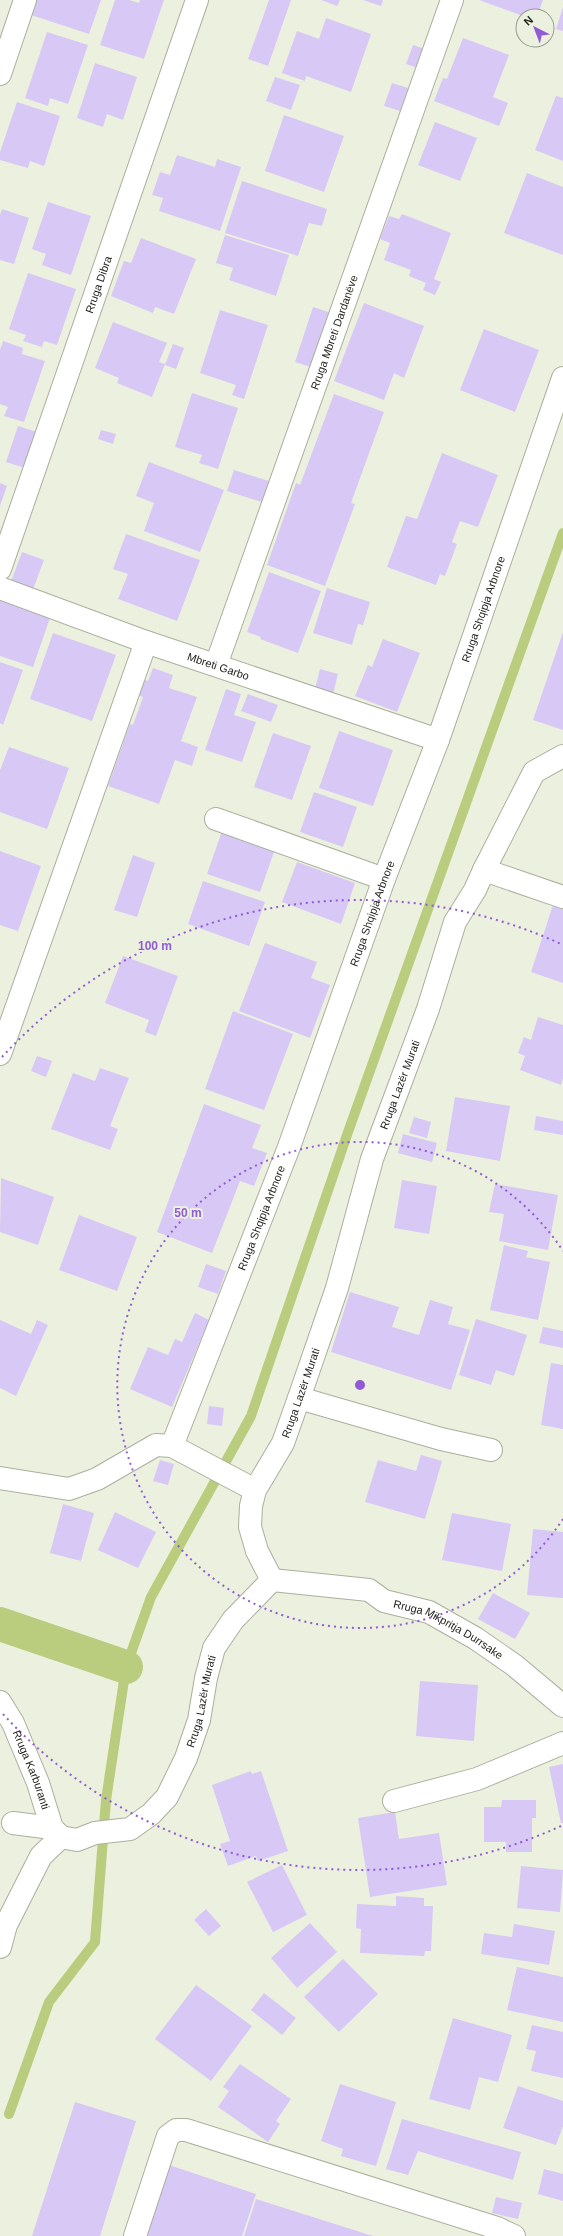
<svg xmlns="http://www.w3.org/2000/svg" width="563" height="2236" font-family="Arial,sans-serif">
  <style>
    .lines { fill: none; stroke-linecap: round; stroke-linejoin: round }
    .stream { stroke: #bacc7d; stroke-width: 10 }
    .canal { stroke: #bacc7d; stroke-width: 34 }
    .building { fill: #d8c8f5 }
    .minor-casing { stroke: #aaaf9e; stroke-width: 24 }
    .minor { stroke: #fff; stroke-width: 22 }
    .ring { fill: none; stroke: #905bd4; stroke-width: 2; stroke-dasharray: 2 4 }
    .labels { text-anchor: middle; stroke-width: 4; stroke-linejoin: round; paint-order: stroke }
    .street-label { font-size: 11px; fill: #1d1f18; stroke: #ecf1df }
    .centre { fill: #905bd4; stroke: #ecf1df; stroke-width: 2 }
    .ring-label { font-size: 12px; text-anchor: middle; font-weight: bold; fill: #905bd4; stroke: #ecf1df; stroke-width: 4; stroke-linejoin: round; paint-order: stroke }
  </style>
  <rect width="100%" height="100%" fill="#ecf1df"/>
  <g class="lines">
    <path class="stream" d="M9 2114 49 2002 95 1942 106 1800 126 1667 151 1597 251 1416 348 1132 563 533"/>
    <path class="canal" d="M0 1624 126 1667"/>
  </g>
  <path class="building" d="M36 0H101L89 34 31 15Z
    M115 0H129L139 3 140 0H164L144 59 100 45Z
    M269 0H291L268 66 248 59Z
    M321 0H340L337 6Z
    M363 0H383L381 6Z
    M479 0H543L537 16H523Z
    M563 7V31L556 29Z
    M326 18 371 34 351 92 306 76 305 81 282 73 297 31 319 39Z
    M47 32 88 45 68 104 50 98 48 106 25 98Z
    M463 38 509 55 493 97 508 103 499 126 434 101 443 78 447 79Z
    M413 45 425 49 418 68 406 64Z
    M95 63 137 77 123 120 107 114 103 127 77 118Z
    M275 77 300 85 291 110 266 101Z
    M392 83 408 88 400 111 384 106Z
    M556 96 563 98V161L535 150Z
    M17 102 60 116 44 166 30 161 28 168 0 160V152Z
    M284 115 344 136 324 192 265 171Z
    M435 122 477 138 460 181 418 165Z
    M177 155 215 167 217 159 241 167 220 231 159 211 163 198 152 195 160 172 170 175Z
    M527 173 563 187V255L504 233Z
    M242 181 327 209 322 226 309 223 298 256 225 233Z
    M48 202 91 216 71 275 42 265 46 254 32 249Z
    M2 209 29 218 14 264 0 260V215Z
    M402 214 451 233 434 279 441 282 435 295 423 290 426 283 409 276 411 270 384 260 390 243 380 239 389 216 399 219Z
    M225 235 289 255 276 296 229 280 233 268 216 263Z
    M141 238 196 259 174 314 155 307 153 313 111 296 124 261 131 263Z
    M28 273 76 289 57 345 44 341 42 347 23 341 26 335 9 329Z
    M364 303 424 326 404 378 394 373 384 400 334 381Z
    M313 307 334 314 317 369 295 362Z
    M220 310 268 325 244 399 232 395 236 385 200 373Z
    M113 322 167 343 159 362 165 364 152 397 117 383 119 378 95 368Z
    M484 329 539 350 515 412 460 390Z
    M3 341 23 348 22 354 45 361 24 422 4 416 8 407 0 404V350Z
    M173 344 184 348 176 369 165 365Z
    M192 393 238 408 218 469 199 463 202 455 175 447Z
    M334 394 384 412 351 503 355 504 325 586 267 565 296 483 300 485Z
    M18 426 37 432 25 468 6 462Z
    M101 430 116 434 113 444 98 439Z
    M442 453 498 475 478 527 460 521 452 542 457 544 445 576 440 574 436 585 387 567 406 516 417 519Z
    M149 462 224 490 200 552 144 531 154 503 136 496Z
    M234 470 275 483 268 504 227 491Z
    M0 483 7 486 0 506Z
    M126 534 200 560 177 621 118 599 128 574 113 569Z
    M22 552 44 560 32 592 10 584Z
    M269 572 321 591 298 653 260 639 261 637 247 632Z
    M327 588 370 602 363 625 358 624 352 645 313 633Z
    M15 599 50 618 33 667 0 656V600L13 605Z
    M563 632V730L533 720Z
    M53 633 116 655 92 721 30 699Z
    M383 639 420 653 397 712 355 696 368 665 372 667Z
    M0 662 23 670 3 725 0 723Z
    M153 668 173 675 169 688 197 697 181 741 198 747 192 766 175 760 159 804 108 786 130 724 133 725 143 697 137 695 142 679 148 681Z
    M320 669 338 674 333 694 315 689Z
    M226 689 241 694 234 715 256 722 242 762 205 750Z
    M248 694 278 705 271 722 241 711Z
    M339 731 393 750 373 806 319 788Z
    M273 733 311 746 292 800 254 787Z
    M9 747 69 768 47 829 0 812V770Z
    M314 792 357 807 343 847 300 832Z
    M222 831 275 849 260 892 207 874Z
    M0 851 41 866 18 931 0 925Z
    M133 855 155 863 137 917 114 910Z
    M297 862 355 883 341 924 282 902Z
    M203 881 265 902 249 946 188 924Z
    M553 905 563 909V983L531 972Z
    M265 943 317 962 311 978 330 985 310 1038 239 1011Z
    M123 956 178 976 156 1036 145 1032 149 1020 105 1003Z
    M233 1011 293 1034 264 1110 205 1089Z
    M538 1017 563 1025V1078L561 1085 520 1070 525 1056 518 1053 524 1037 531 1040Z
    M37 1056 52 1061 46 1077 31 1071Z
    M100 1068 129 1078 110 1126 118 1129 110 1150 51 1129 73 1073 95 1081Z
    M455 1097 510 1106 500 1161 446 1151Z
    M204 1104 261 1125 252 1148 267 1153 254 1186 240 1181 212 1253 157 1232Z
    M536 1116 563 1121V1135L534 1130Z
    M414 1117 431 1122 427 1138 409 1133Z
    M403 1134 437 1143 432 1162 398 1153Z
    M1 1178 54 1197 38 1245 0 1232Z
    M402 1180 437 1186 429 1234 394 1228Z
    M495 1184 558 1195 548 1250 499 1241 504 1214 489 1212Z
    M79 1215 137 1237 117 1291 59 1270Z
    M504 1245 528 1251 526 1257 550 1262 538 1320 490 1310Z
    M206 1264 226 1271 218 1294 198 1287Z
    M350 1292 399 1307 392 1327 419 1335 430 1300 453 1307 448 1324 470 1330 451 1390 331 1352Z
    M195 1313 209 1320 172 1407 130 1389 148 1347 168 1355 175 1339 182 1342Z
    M476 1319 527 1335 514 1376 496 1370 491 1385 459 1375Z
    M0 1320 31 1334 37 1320 48 1325 16 1396 0 1388Z
    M543 1327 563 1331V1348L539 1343Z
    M551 1363 563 1365V1429L541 1425Z
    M209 1406 224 1408 222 1426 207 1424Z
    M421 1455 442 1461 425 1519 365 1502 378 1460 416 1471Z
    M160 1460 174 1464 168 1485 153 1481Z
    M63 1504 94 1513 81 1561 50 1553Z
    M115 1512 156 1532 138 1568 98 1550Z
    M452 1513 511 1524 502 1571 442 1560Z
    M533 1529 563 1532V1598L527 1595Z
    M493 1593 530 1613 515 1639 478 1619Z
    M420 1681 478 1685 474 1741 416 1736Z
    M563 1764V1823H561L549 1767Z
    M251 1771 252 1774 261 1771 288 1851 258 1861 256 1856 228 1866 220 1844 230 1841 212 1785Z
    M502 1800H536V1818H532V1852H506V1842H484V1807H501Z
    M395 1812 399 1839 439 1833 447 1885 370 1897 358 1818Z
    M282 1865 307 1915 273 1932 247 1882Z
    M521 1866 563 1870 560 1912 517 1908Z
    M396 1896 424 1898V1906H433L431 1951H425L424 1956 360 1953 361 1929 356 1928 357 1904 396 1906Z
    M206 1909 221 1926 209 1936 194 1920Z
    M310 1923 337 1952 297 1988 271 1958Z
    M514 1924 555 1931 549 1965 481 1954 484 1933 512 1937Z
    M343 1959 378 1994 339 2032 304 1997Z
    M517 1967 563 1977V2022L507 2010Z
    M196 1985 252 2026 211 2081 155 2039Z
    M264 1993 296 2018 282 2035 251 2010Z
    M453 2018 512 2035 498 2082 479 2077 470 2110 429 2099Z
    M532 2025 563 2032V2078L531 2071 536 2051 526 2049Z
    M240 2064 291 2099 276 2121 280 2124 268 2142 218 2107 229 2091 223 2087Z
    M340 2084 396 2102 376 2166 341 2156 343 2149 321 2141Z
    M518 2086 563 2101V2126L556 2145 503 2128Z
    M75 2102 136 2121 100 2236H32Z
    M402 2119 521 2152 513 2180 418 2151 408 2175 386 2169Z
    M169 2165 256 2194 242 2236H145Z
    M544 2169 563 2174V2201L538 2194Z
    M496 2197 522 2203 518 2219 492 2213Z
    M256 2199 373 2236H244Z"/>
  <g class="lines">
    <g class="minor-casing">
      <g id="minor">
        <path d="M0 74 25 0"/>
        <path id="s1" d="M0 569 197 0"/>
        <path id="s2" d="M0 588 146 642 438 740"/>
        <path id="s3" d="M216 665 452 0"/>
        <path d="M216 819 384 879"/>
        <path d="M484 870 563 897"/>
        <path d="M0 1054 146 642"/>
        <path d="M299 1398 441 1439 491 1450"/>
        <path id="s4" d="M172 1446 289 1147 384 879 438 740 563 378"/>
        <path d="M0 1478 69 1489 97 1479 156 1445 172 1446 255 1490"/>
        <path id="s5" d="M272 1580 257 1551 250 1527 251 1506 255 1490 283 1443 299 1398 337 1288 372 1159 428 1009 455 922 475 890 484 870 534 772 563 756"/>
        <path id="s6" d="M272 1580 369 1590 384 1601 429 1612 475 1638 514 1665 563 1706"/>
        <path id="s7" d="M0 1702 13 1723 38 1783 52 1828 61 1837"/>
        <path d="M394 1801 477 1779 563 1743"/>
        <path d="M13 1823 52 1828"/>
        <path id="s8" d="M0 1947 6 1925 41 1856 61 1837 77 1840 95 1833 130 1829 151 1814 167 1797 186 1758 199 1720 206 1678 214 1648 233 1620 272 1580"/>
        <path d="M135 2236 168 2136 176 2130H186L497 2228 514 2236"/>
      </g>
    </g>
    <use href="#minor" class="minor"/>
  </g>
  <g class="ring">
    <path d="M563 1519A243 243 0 1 1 563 1251"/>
    <path d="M561 1826A485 485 0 0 1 2 1713M2 1057A485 485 0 0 1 561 944"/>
  </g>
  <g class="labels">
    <g class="street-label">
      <text dy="4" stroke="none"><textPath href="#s1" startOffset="301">Rruga Dibra</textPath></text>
      <text dy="4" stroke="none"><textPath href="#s3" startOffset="353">Rruga Mbreti Dardanëve</textPath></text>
      <text dy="4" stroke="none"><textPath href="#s4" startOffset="893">Rruga Shqipja Arbnore</textPath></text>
      <text dy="4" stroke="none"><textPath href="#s2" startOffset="232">Mbreti Garbo</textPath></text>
      <text dy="4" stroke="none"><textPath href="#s4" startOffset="569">Rruga Shqipja Arbnore</textPath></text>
      <text dy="4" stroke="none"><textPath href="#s5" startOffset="527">Rruga Lazër Murati</textPath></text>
      <text dy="4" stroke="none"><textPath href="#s4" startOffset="245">Rruga Shqipja Arbnore</textPath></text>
      <text dy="4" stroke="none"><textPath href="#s5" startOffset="203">Rruga Lazër Murati</textPath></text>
      <text dy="4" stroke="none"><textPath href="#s6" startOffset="187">Rruga Mikpritja Durrsake</textPath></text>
      <text dy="4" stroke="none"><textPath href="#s8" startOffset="350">Rruga Lazër Murati</textPath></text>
      <text dy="4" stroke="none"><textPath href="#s7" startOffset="75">Rruga Karburanti</textPath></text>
    </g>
  </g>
  <circle cx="360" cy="1385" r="6" class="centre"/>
  <g class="ring-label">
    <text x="155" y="950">100 m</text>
    <text x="188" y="1217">50 m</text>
  </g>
  <g transform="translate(535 28) rotate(318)"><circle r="19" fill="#ecf1df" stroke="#999d8f"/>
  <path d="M0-3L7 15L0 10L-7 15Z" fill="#905bd4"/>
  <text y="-6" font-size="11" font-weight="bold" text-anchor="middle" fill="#1d1f18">N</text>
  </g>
</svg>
